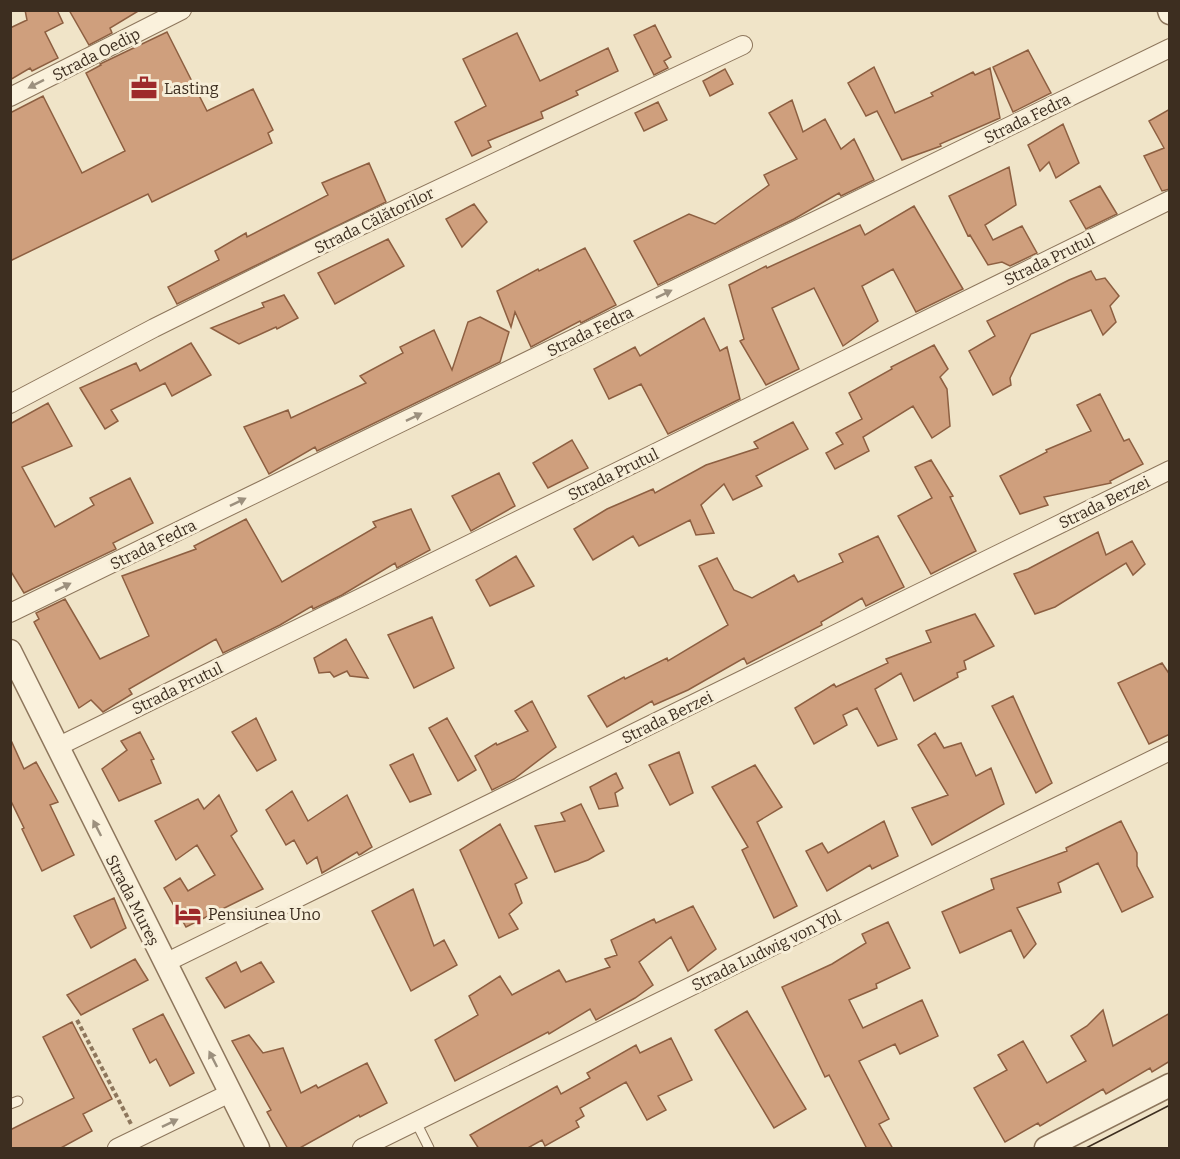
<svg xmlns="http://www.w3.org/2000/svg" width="1180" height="1159" font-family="Bitter,serif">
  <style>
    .building { fill: #cf9f7d; stroke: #8d5f41; stroke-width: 1.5 }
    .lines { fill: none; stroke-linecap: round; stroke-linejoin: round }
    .service-casing { stroke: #8d765c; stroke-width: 11 }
    .minor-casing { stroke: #8d765c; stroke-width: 20 }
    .tertiary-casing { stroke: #8d765c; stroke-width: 25 }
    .path { stroke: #8d765c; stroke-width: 4; stroke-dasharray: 4.5 3; stroke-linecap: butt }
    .service { stroke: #faf1dc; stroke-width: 9 }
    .minor { stroke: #faf1dc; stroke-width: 18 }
    .tertiary { stroke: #faf1dc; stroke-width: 22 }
    .tram { stroke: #3d2e20; stroke-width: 1.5 }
    .oneway { fill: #9c907e }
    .labels { text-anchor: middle; stroke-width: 6; stroke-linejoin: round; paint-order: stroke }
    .street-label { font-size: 16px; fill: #3d2e20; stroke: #f7eed8 }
    .poi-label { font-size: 16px; fill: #3d2e20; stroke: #f7eed8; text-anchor: start }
  </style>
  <rect width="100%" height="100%" fill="#f0e4c8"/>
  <path class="building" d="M25 10H57L63 23 45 32 58 58 32 71 30 68 10 80V28L27 20Z
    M69 10H140L110 28 112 33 89 45Z
    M655 25 671 57 664 61 668 68 654 75 634 35Z
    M167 32 207 111 253 89 273 130 268 133 272 143 152 202 148 194 10 261V113L43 96 82 173 125 151 86 73 101 65 100 64Z
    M517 33 540 81 608 48 618 71 576 91 578 95 541 112 543 118 488 141 491 147 472 156 455 122 486 106 463 59Z
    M1028 50 1051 93 1013 112 993 67Z
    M874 67 895 113 933 96 931 93 973 72 975 75 990 68 1000 118 940 144 941 146 902 160 877 111 866 116 848 83Z
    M725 69 733 84 710 96 703 81Z
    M792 100 803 132 825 119 841 149 854 139 874 180 841 196 839 193 794 219 658 285 634 241 689 214 715 224 769 185 764 175 797 159 769 113Z
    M658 102 667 120 644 131 635 113Z
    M1170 109V189L1162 191 1144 156 1164 148 1149 121Z
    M1063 124 1079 163 1056 178 1049 162 1040 171 1028 145Z
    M369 163 386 202 177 304 168 287 219 260 215 251 246 233 247 237 328 195 322 183Z
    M1009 167 1016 205 985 225 993 240 1022 226 1037 253 1010 266 1002 262 988 265 970 235 968 236 949 196Z
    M1100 186 1117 214 1086 229 1070 201Z
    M474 204 487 222 462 247 446 219Z
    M914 206 963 289 916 312 893 269 862 286 878 321 843 346 814 288 772 308 799 369 766 385 740 341 744 339 729 285 766 266 767 268 860 225 865 235Z
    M388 239 404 266 335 304 318 273Z
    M585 248 616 305 581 323 580 321 531 347 515 312 511 327 497 291 538 269 539 271Z
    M1091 271 1096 280 1105 278 1119 296 1110 306 1116 322 1103 335 1091 310 1031 334 1010 378 1011 385 993 395 969 351 995 336 987 321 1069 280Z
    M284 295 298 318 277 329 276 327 239 344 211 328 264 307 262 303Z
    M480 317 509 332 500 362 317 451 315 447 269 474 244 427 288 410 291 418 366 383 360 376 403 353 400 347 434 330 452 370 468 322Z
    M704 318 720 351 727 347 740 399 668 434 641 384 609 399 594 369 635 347 640 356Z
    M191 343 211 375 172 396 165 383 111 410 118 421 105 429 80 388 136 363 140 371Z
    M934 345 948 369 940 377 947 389 950 426 932 438 913 406 863 437 869 451 835 469 826 453 843 444 836 433 862 419 849 393 892 369 891 367Z
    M1100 394 1124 441 1129 439 1143 464 1110 481 1111 483 1044 497 1048 505 1020 514 1000 476 1047 452 1046 450 1091 431 1077 405Z
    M48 403 72 446 22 467 55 527 94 505 90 498 130 478 153 523 113 543 116 549 24 593 10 570V424Z
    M793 422 808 449 756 476 762 486 733 500 724 484 701 505 714 533 696 535 690 520 639 546 633 536 593 560 574 529 607 509 653 489 655 493 706 465 758 448 754 442Z
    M572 440 588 468 548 488 533 463Z
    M931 460 953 496 950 497 976 551 931 574 898 516 932 498 915 467Z
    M499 473 515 506 471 531 452 496Z
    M411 509 430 550 397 568 395 563 342 595 313 609 312 606 280 625 223 653 216 639 129 689 132 694 103 712 91 700 79 708 34 622 39 619 36 613 65 599 100 659 149 636 122 576 196 549 194 546 246 519 282 582 376 527 373 522Z
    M1098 532 1106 555 1132 541 1145 564 1133 575 1126 563 1055 607 1035 614 1014 574 1028 569Z
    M878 536 904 587 866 606 862 598 821 622 822 625 747 664 744 658 688 690 654 705 652 701 607 727 588 696 624 677 625 679 667 658 668 661 728 625 699 566 717 558 734 590 752 598 794 575 798 582 843 562 839 554Z
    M516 556 534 586 490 606 476 580Z
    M975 614 994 646 964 661 966 669 957 673 958 677 914 701 901 673 875 689 897 739 878 746 857 708 843 715 847 725 814 744 795 708 834 684 836 687 888 663 886 659 931 642 926 631Z
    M432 617 454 668 414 688 388 635Z
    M346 639 368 678 350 676 347 671 334 677 330 672 319 673 314 658Z
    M1162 663 1170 675V734L1149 744 1118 683Z
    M1013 696 1052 783 1036 793 992 706Z
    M532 701 556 747 514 779 492 790 475 756 496 743 497 745 528 731 515 711Z
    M256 718 276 760 257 771 232 732Z
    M447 718 476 770 458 781 429 728Z
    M140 732 154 759 151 760 161 783 119 801 102 769 127 750 121 741Z
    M935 733 944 748 961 743 976 776 991 768 1004 804 932 845 912 808 948 795 918 745Z
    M10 738 24 769 36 762 58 802 50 805 74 855 42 871 22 829 24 828 10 799Z
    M679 752 693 793 670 805 649 765Z
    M413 754 431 794 410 802 390 765Z
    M755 765 782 807 757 822 797 906 774 918 742 850 748 847 712 787Z
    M616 773 623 788 615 793 618 806 599 809 590 787Z
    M292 791 308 821 347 795 372 847 361 854 359 855 357 852 322 873 317 857 307 864 294 840 286 845 266 810Z
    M219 795 237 831 231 836 263 889 186 927 164 888 180 878 188 891 215 875 197 845 176 860 155 821 198 799 204 809Z
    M581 804 604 851 588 860 555 872 535 826 565 821 561 813Z
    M884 821 898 856 872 869 870 865 827 891 806 851 822 843 828 853Z
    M1121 821 1137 853V866L1153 897 1122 912 1098 863 1058 883 1061 892 1017 908 1036 944 1024 958 1011 930 960 953 942 912 994 889 991 879 1067 851 1066 848Z
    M500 824 527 878 515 884 522 903 509 914 518 929 499 938 460 850Z
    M413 889 434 946 444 940 457 965 411 991 372 911Z
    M114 898 126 928 91 948 74 916Z
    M693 906 716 949 688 971 671 937 639 962 653 985 635 998 596 1020 590 1009 549 1034 548 1032 455 1081 435 1040 478 1015 469 996 500 976 512 995 559 970 566 982 610 967 605 959 617 955 611 940 654 919 656 923Z
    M888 922 910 968 876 984 877 988 849 1000 863 1028 922 1000 938 1036 900 1054 895 1044 859 1061 889 1119 879 1124 893 1149H867L829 1075 825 1077 782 987 832 964 866 943 862 934Z
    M135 959 148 980 81 1015 67 995Z
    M236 962 241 972 261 962 274 982 225 1008 206 978Z
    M1103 1010 1113 1046 1170 1013V1061L1152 1072 1150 1068 1106 1094 1103 1089 1040 1126 1038 1123 1005 1142 974 1088 1007 1070 998 1055 1023 1041 1047 1083 1086 1061 1071 1036 1087 1026Z
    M747 1011 806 1109 774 1128 715 1030Z
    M163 1014 194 1073 170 1086 156 1059 150 1063 133 1029Z
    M72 1022 112 1099 83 1114 92 1131 59 1149H10V1130L74 1098 43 1037Z
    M249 1035 263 1053 283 1048 301 1093 316 1085 318 1088 367 1063 387 1103 360 1117 359 1115 298 1149H288L267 1112 271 1110 232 1041Z
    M671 1038 692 1080 658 1096 666 1110 647 1120 626 1082 580 1108 584 1116 576 1121 579 1127 545 1146 542 1140 526 1149H479L470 1135 557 1086 561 1094 590 1078 587 1073 636 1045 640 1053Z"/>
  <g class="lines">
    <g class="service-casing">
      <path id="service" d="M10 1104 18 1101
        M416 1122 429 1148"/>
    </g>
    <g class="minor-casing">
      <path id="minor" d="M10 97 182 10
        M10 404 154 328 337 237 743 45
        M10 613 1170 48
        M57 747 1170 200
        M165 963 1170 470
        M117 1148 230 1093
        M362 1148 1170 751"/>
    </g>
    <g class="tertiary-casing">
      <path id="tertiary" d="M1169 10 1170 13
        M10 651 258 1148
        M1046 1148 1170 1085"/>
    </g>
    <path class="path" d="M77 1020 131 1124"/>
    <use href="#service" class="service"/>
    <use href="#minor" class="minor"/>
    <use href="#tertiary" class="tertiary"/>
    <path class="tram" d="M1086 1148 1170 1105"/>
  </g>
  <defs><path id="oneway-solid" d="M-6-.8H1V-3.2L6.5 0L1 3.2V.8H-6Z" transform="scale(1.5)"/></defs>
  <g class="oneway">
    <use href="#oneway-solid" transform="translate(36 84) rotate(153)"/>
    <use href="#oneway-solid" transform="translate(664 294) rotate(-26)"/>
    <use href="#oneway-solid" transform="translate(414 417) rotate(-26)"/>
    <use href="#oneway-solid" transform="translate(238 502) rotate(-26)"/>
    <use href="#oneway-solid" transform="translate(63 587) rotate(-26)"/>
    <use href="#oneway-solid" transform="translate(97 828) rotate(-117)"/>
    <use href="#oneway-solid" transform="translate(213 1059) rotate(-117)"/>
    <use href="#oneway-solid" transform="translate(170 1123) rotate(-26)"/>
  </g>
  <defs>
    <g id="office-bare" transform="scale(2.07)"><path d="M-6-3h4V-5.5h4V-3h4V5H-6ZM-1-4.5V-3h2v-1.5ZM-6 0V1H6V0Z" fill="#9e2a2b" stroke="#f7eed8" stroke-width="2.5" paint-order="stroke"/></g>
    <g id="hotel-bare" transform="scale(2.07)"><path d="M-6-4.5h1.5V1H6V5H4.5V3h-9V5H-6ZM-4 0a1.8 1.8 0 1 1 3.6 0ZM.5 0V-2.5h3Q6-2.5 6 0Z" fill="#9e2a2b" stroke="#f7eed8" stroke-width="2.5" paint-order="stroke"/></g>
  </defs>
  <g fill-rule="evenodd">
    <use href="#office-bare" x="144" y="88"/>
    <use href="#hotel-bare" x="188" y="914"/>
  </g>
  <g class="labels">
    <g class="street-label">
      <text transform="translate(96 54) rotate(-27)" y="6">Strada Oedip</text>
      <text transform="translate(1027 118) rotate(-26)" y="6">Strada Fedra</text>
      <text transform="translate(374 220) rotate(-26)" y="6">Strada Călătorilor</text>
      <text transform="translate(1049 259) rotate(-26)" y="6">Strada Prutul</text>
      <text transform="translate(590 331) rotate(-26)" y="6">Strada Fedra</text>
      <text transform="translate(613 474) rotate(-26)" y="6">Strada Prutul</text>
      <text transform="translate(1104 502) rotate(-26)" y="6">Strada Berzei</text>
      <text transform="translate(153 544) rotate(-26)" y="6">Strada Fedra</text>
      <text transform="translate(177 688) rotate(-26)" y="6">Strada Prutul</text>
      <text transform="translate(667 717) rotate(-26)" y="6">Strada Berzei</text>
      <text transform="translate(133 900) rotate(63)" y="6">Strada Mureș</text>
      <text transform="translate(766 950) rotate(-26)" y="6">Strada Ludwig von Ybl</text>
    </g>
    <g class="poi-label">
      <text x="164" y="94">Lasting</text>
      <text x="208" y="920">Pensiunea Uno</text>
    </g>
  </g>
  <rect width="1180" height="1159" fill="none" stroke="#3d2e20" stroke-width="24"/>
</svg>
